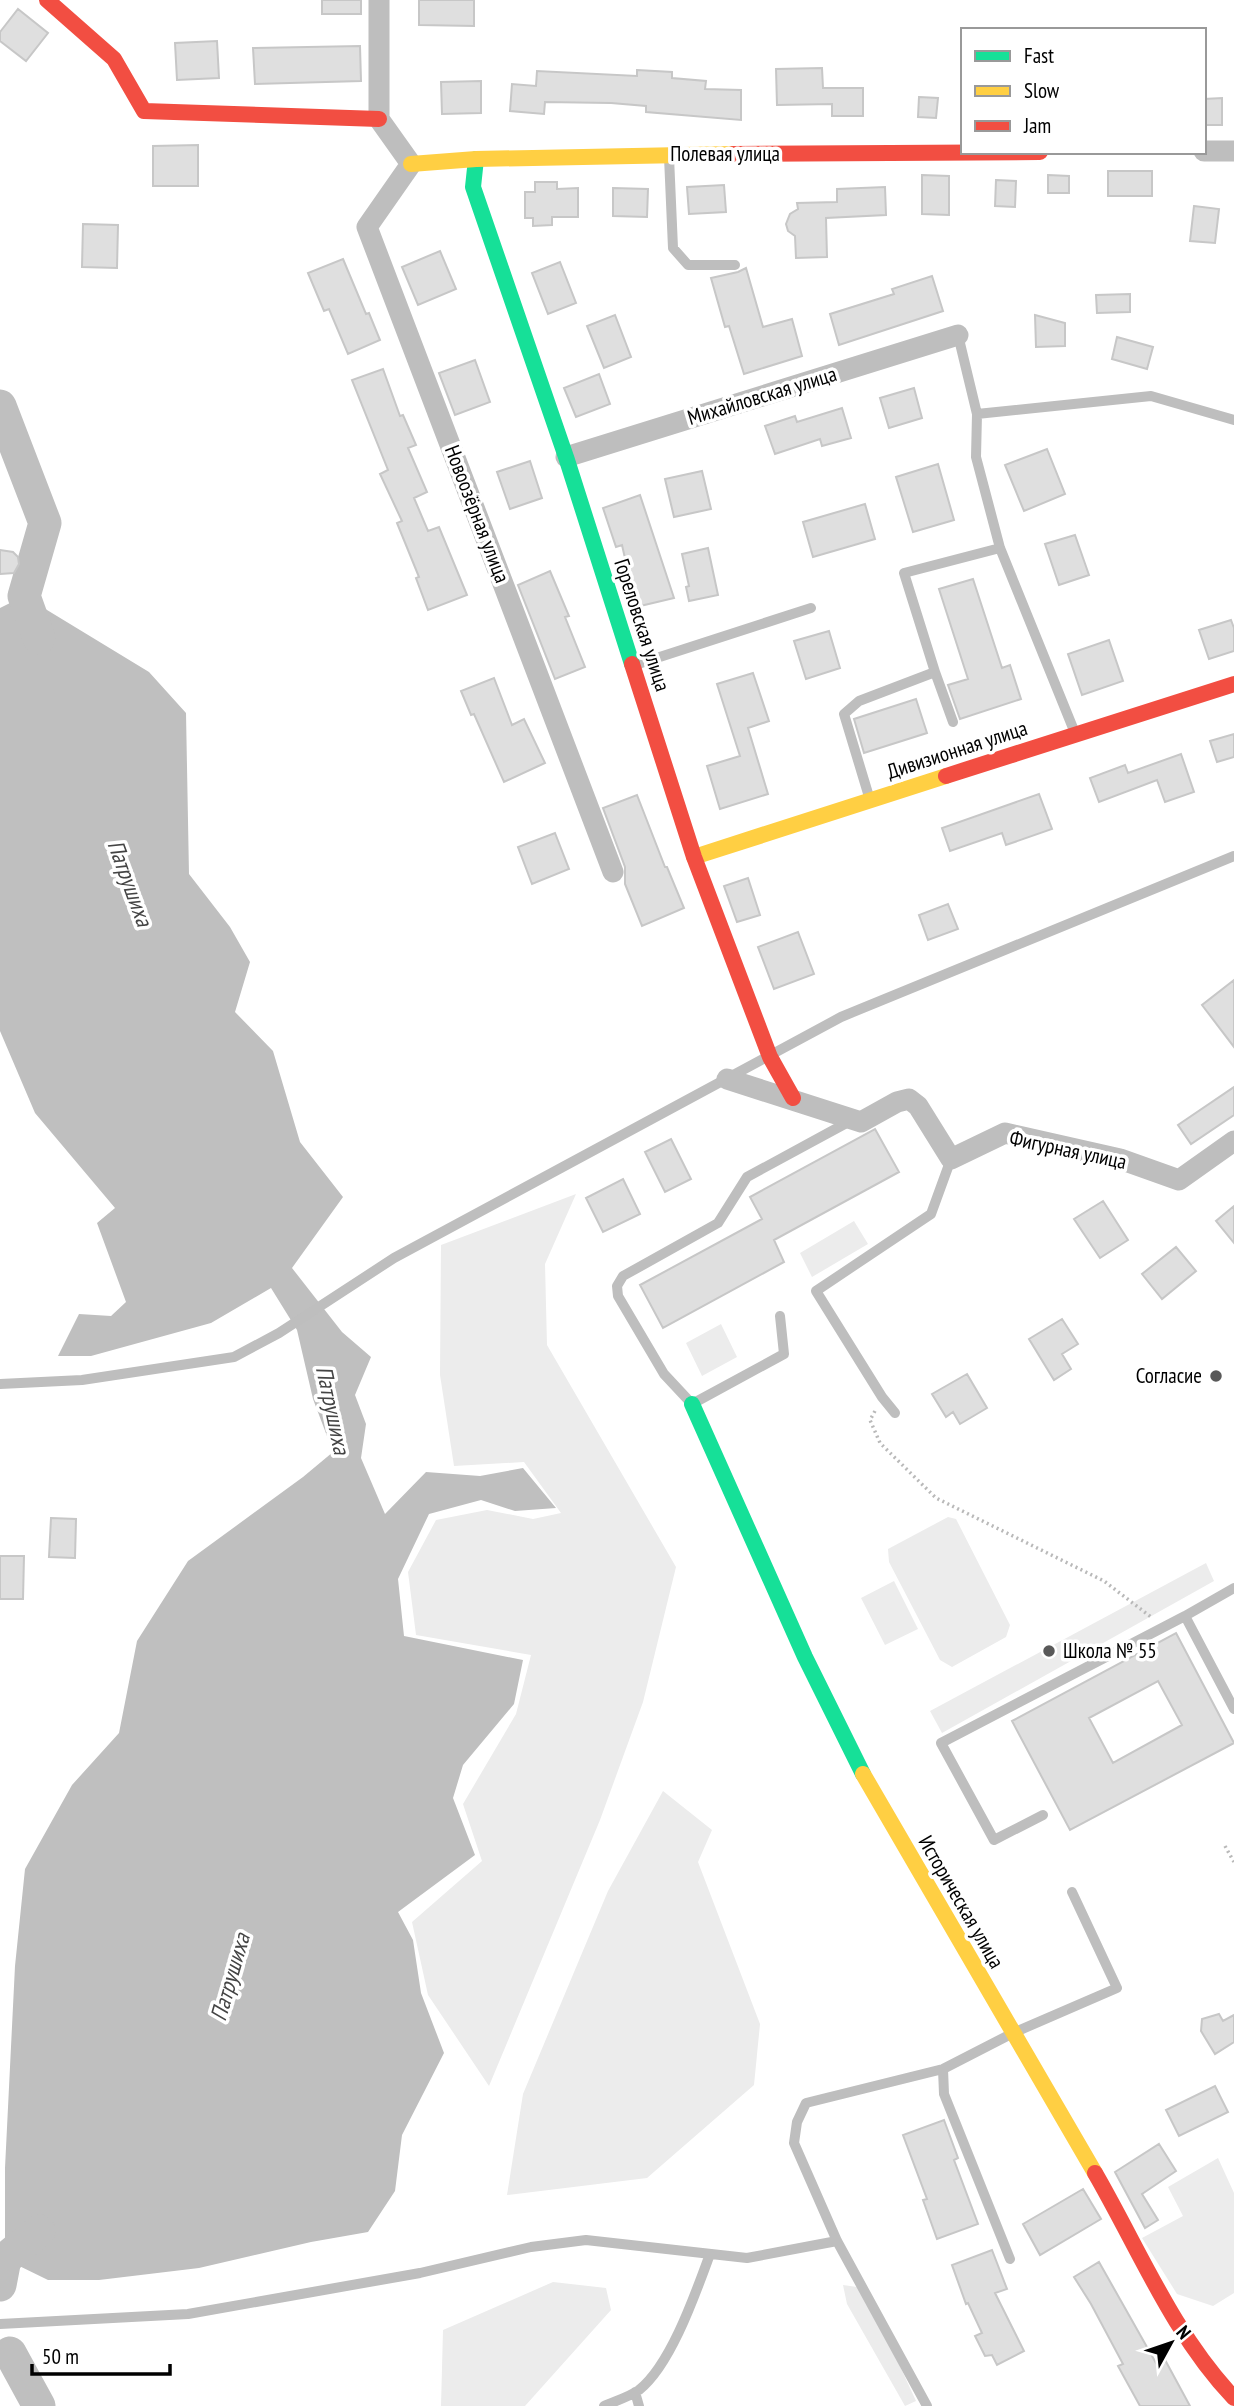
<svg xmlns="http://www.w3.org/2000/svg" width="1234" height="2406" font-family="'PT Sans Narrow',sans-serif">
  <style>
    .green { fill: #ececec }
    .water { fill: #bfbfbf }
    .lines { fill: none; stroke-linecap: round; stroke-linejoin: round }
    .river { stroke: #bfbfbf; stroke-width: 33 }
    .building { fill: #dfdfdf; stroke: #c7c7c7; stroke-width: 2; fill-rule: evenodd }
    .path { stroke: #b9b9b9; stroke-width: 3.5; stroke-dasharray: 2 3.5; stroke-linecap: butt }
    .lane { stroke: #bebebe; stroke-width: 10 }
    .street { stroke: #bebebe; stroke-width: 21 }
    .fast { stroke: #16e098; stroke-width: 16 }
    .slow { stroke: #ffcf43; stroke-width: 16 }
    .jam { stroke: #f24e42; stroke-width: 16 }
    .poi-dot { fill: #595959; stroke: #fff; stroke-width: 2.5 }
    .labels { text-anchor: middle; stroke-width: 7; stroke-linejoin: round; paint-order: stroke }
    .street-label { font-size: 21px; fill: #000; stroke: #fff }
    .poi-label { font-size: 21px; fill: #000; stroke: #fff; text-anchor: end }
    .water-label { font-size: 23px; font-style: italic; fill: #444; stroke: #fff }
  </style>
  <rect width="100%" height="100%" fill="#fff"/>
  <path class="green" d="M576 1194 545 1264 547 1345 676 1567 643 1702 600 1820 489 2086 428 1995 412 1922 482 1861 463 1804 516 1714 531 1655 416 1635 408 1572 436 1520 487 1510 533 1519 561 1513 524 1462 454 1466 440 1375 441 1245Z
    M854 1221 868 1244 812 1277 800 1253Z
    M721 1324 737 1357 702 1376 686 1343Z
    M948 1517 956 1519 1010 1625 1006 1637 952 1667 940 1660 889 1562 888 1549Z
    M1206 1563 1214 1581 942 1733 930 1711Z
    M894 1581 918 1629 885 1645 861 1598Z
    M663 1791 712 1830 698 1862 760 2024 754 2085 647 2178 507 2195 523 2094 608 1891Z
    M1218 2158 1234 2193V2293L1213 2306 1177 2294 1142 2238 1183 2216 1168 2187Z
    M553 2282 606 2288 611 2310 525 2406H441L443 2330Z
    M843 2285 864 2288 916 2401 905 2406 847 2304Z"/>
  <path class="water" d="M24 596 149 672 186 713 189 874 230 927 250 962 235 1012 273 1051 300 1142 343 1197 292 1268 342 1332 371 1357 355 1395 366 1424 361 1458 385 1514 426 1472 480 1476 523 1468 556 1508 515 1511 481 1500 429 1514 398 1579 404 1636 523 1660 514 1704 463 1765 453 1798 475 1855 398 1912 413 1940 421 1993 444 2053 402 2135 395 2191 368 2232 311 2242 199 2268 99 2280H48L5 2259V2168L15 1966 25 1869 72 1785 119 1733 137 1641 188 1561 303 1477 333 1452 313 1399 297 1330 271 1288 211 1323 91 1356H58L79 1314 111 1316 126 1302 97 1223 115 1208 35 1113 0 1031V608Z"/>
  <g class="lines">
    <path class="river" d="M0 406 45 523 24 596 39 638
      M0 2285 5 2259 39 2231
      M10 2353 39 2406"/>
  </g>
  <path class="building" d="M322 0H361V14H322Z
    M419 0H474V26L419 25Z
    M18 9 48 33 26 61 0 41V32Z
    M217 41 219 78 177 80 175 43Z
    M360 46 361 81 255 84 253 48Z
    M822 68 823 88H863V116H832V104L777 105 776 69Z
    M637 70 672 72V78L706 81 705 89 741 90V120L646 112V106L611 103 545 102 544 114 510 111 512 84 536 86 537 71 637 76Z
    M481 81V113L442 114 441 82Z
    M919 97 938 98 936 118 918 117Z
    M1222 98V125H1204V99Z
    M198 145V186H153V146Z
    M1108 171H1152V196H1108Z
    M922 175 949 176V215L922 214Z
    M1048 175 1069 176V193H1048Z
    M996 180 1016 181 1015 207 995 206Z
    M535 182H557V189L578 188V217H552V225L533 226V218H525V192H535Z
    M724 185 726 212 689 214 687 187Z
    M885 187 886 215 826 218 827 257 796 258 795 236 788 231 786 224 790 214 798 209 797 203 837 202V189Z
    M613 188 648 189 647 217 613 216Z
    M1194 206 1219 209 1215 243 1190 241Z
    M83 224 118 225 117 268 82 267Z
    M440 251 456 289 418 305 402 267Z
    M343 259 366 314 369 313 380 340 348 354 329 309 324 311 308 273Z
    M560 262 576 303 548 314 532 273Z
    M746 268 763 327 792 319 802 356 744 374 729 326 725 327 711 278 738 272Z
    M932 276 943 311 839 345 830 314 894 294 892 289Z
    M1130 294V312L1097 313 1096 295Z
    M615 315 631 357 604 368 587 326Z
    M1035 315 1065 323V346L1036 347Z
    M1117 337 1153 347 1147 369 1112 359Z
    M475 360 490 402 455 415 439 373Z
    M383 369 400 416 403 415 416 445 408 448 427 492 414 498 428 531 439 527 467 595 428 610 416 578 419 577 397 523 402 521 380 474 388 470 352 380Z
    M599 374 610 404 576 417 564 388Z
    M914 388 922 418 889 428 880 398Z
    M842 408 851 438 822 446 820 439 775 454 765 426 795 416 797 422Z
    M1047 449 1065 494 1024 511 1005 465Z
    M530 461 542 498 510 509 497 472Z
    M938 464 954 520 913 532 896 477Z
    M702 471 711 509 674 517 665 479Z
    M640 495 674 598 636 607 622 545 616 547 603 508Z
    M865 504 875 539 813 557 803 522Z
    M1075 535 1089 575 1059 585 1045 544Z
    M708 548 718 595 689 601 686 587 689 586 682 554Z
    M0 550 13 552 18 557 19 564 14 573 0 574Z
    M550 571 569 616 565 617 585 667 555 679 518 585Z
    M973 579 1002 668 1010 665 1021 699 960 719 948 685 968 679 939 589Z
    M1231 620 1234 628V651L1209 659 1199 630Z
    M829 631 840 668 806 679 794 641Z
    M1109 640 1123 681 1082 695 1068 654Z
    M753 673 769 721 748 728 768 794 720 809 707 766 740 756 717 684Z
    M494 678 512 725 524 719 545 763 504 782 474 714 471 715 461 691Z
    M916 699 927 733 864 753 854 719Z
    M1234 734V757L1217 762 1210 741Z
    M1181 754 1194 792 1165 802 1157 780 1099 802 1090 778 1125 765 1128 773Z
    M1039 794 1052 829 1006 845 1002 833 950 851 942 828Z
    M637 795 665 867H667L684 908 642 926 625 884V867L603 808Z
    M555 833 569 869 532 884 518 847Z
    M748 878 760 915 737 922 724 886Z
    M948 904 958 929 928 940 919 915Z
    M798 932 814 974 774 989 758 947Z
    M1234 980V1047L1202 1005Z
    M1234 1087V1115L1191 1144 1178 1125Z
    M875 1129 899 1172 774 1240 784 1262 663 1328 640 1285 762 1219 750 1197Z
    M671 1139 691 1179 665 1192 645 1152Z
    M623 1179 640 1214 603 1232 586 1198Z
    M1103 1201 1128 1240 1100 1258 1074 1219Z
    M1234 1206V1243L1216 1221Z
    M1176 1247 1196 1271 1162 1299 1142 1274Z
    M1062 1319 1078 1344 1062 1354 1071 1369 1054 1380 1029 1339Z
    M967 1374 987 1408 960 1424 953 1412 946 1417 932 1394Z
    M51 1518 76 1519 75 1558 49 1557Z
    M0 1556H24L23 1599H0Z
    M1176 1633 1234 1743 1070 1830 1012 1721ZM1158 1681 1182 1725 1113 1763 1089 1718Z
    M1219 2014 1223 2021 1234 2015V2042L1215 2054 1201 2031 1202 2019Z
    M1215 2086 1228 2112 1179 2136 1166 2110Z
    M944 2120 958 2158 954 2160 978 2224 937 2239 923 2200 927 2199 903 2135Z
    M1159 2144 1176 2171 1142 2194 1158 2220 1145 2228 1115 2172Z
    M1083 2189 1101 2219 1040 2255 1023 2224Z
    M992 2250 1007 2289 995 2293 1024 2351 997 2365 992 2355 985 2356 975 2336 982 2333 968 2303 966 2304 952 2265Z
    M1099 2262 1156 2363 1164 2358 1190 2406H1140L1118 2366 1123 2364 1091 2304 1074 2277Z"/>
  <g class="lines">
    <path class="path" d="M875 1411 870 1420 880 1443 936 1498 1104 1581 1151 1617
      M1225 1846 1234 1862"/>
    <path class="lane" d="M669 157 673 248 688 265H735
      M958 335 977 414 976 457 1000 548 1075 733
      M977 414 1151 396 1234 420
      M635 665 811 608
      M935 672 953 722
      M870 800 844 714 859 701 935 672 904 573 1000 548
      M780 1316 784 1354 692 1404 664 1374 618 1296 617 1286 623 1276 718 1223 747 1177 852 1120
      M0 1384 82 1380 234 1357 279 1333 394 1258 841 1017 1234 856
      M895 1413 882 1397 816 1291 931 1214 951 1159
      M1185 1616 1234 1709
      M1043 1815 994 1840 941 1743 1185 1616 1234 1588
      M943 2069 944 2094 1010 2259
      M0 2324 188 2314 420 2273 531 2247 586 2240 747 2258 837 2241
      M635 2392 639 2406
      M604 2406C615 2401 629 2397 639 2390 671 2365 696 2292 710 2254
      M927 2406 837 2241 794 2143 797 2122 806 2103 943 2069 1013 2033 1117 1988 1072 1892"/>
    <path class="street" d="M379 0V119L411 164 367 227 613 872
      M1204 151H1234
      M566 457 958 335
      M727 1079 861 1122 897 1102 909 1099 918 1106 951 1159 1005 1133 1120 1159 1179 1180 1234 1141"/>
    <path class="fast" d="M476 159 473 187 566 457 632 664
      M692 1404 805 1657 863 1774"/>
    <path class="slow" d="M411 164 476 159 733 154
      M694 857 946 776
      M863 1774 1095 2173"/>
    <path class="jam" d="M47 0 114 59 144 111 379 119
      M733 154 1040 152
      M632 664 694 857 770 1057 793 1098
      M946 776 1234 684
      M1095 2173C1139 2249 1173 2334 1234 2398"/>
  </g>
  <g class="poi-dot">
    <circle cx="1216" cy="1376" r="7"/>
    <circle cx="1049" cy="1651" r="7"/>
  </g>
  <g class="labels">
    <g class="street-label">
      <text x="725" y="161">Полевая улица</text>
      <text transform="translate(762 396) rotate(-17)" y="7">Михайловская улица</text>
      <text transform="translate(477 514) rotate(69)" y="7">Новоозёрная улица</text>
      <text transform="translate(642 625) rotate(72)" y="7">Гореловская улица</text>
      <text transform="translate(957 750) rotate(-18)" y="7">Дивизионная улица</text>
      <text transform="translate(1068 1150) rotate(12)" y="7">Фигурная улица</text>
      <text transform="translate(961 1902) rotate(60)" y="7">Историческая улица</text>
    </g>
    <g class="poi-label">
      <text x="1202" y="1383">Согласие</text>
      <text x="1063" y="1658" text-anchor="start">Школа № 55</text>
    </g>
    <g class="water-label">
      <text transform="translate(130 883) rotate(70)" y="8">Патрушиха</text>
      <text transform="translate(333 1410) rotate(78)" y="8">Патрушиха</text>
      <text transform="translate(230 1977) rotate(-74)" y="8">Патрушиха</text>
    </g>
  </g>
  <rect x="961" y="28" width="245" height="126" fill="#ffffff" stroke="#999999" stroke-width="2"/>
  <rect x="975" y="51" width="35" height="10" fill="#16e098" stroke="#999999" stroke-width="2"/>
  <text x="1024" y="63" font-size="21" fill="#000000">Fast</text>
  <rect x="975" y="86" width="35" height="10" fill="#ffcf43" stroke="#999999" stroke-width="2"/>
  <text x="1024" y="98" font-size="21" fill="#000000">Slow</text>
  <rect x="975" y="121" width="35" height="10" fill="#f24e42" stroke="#999999" stroke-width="2"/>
  <text x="1024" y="133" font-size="21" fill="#000000">Jam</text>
  <g transform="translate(1171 2343) rotate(50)" stroke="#ffffff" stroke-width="5" paint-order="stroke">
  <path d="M0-5L12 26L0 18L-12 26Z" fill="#000000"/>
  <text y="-10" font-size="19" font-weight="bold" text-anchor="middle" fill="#000000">N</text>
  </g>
  <path d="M32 2364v10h138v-10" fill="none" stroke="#000000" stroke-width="3.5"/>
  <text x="42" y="2364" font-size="21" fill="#000000" stroke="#ffffff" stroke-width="5" paint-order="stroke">50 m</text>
</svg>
